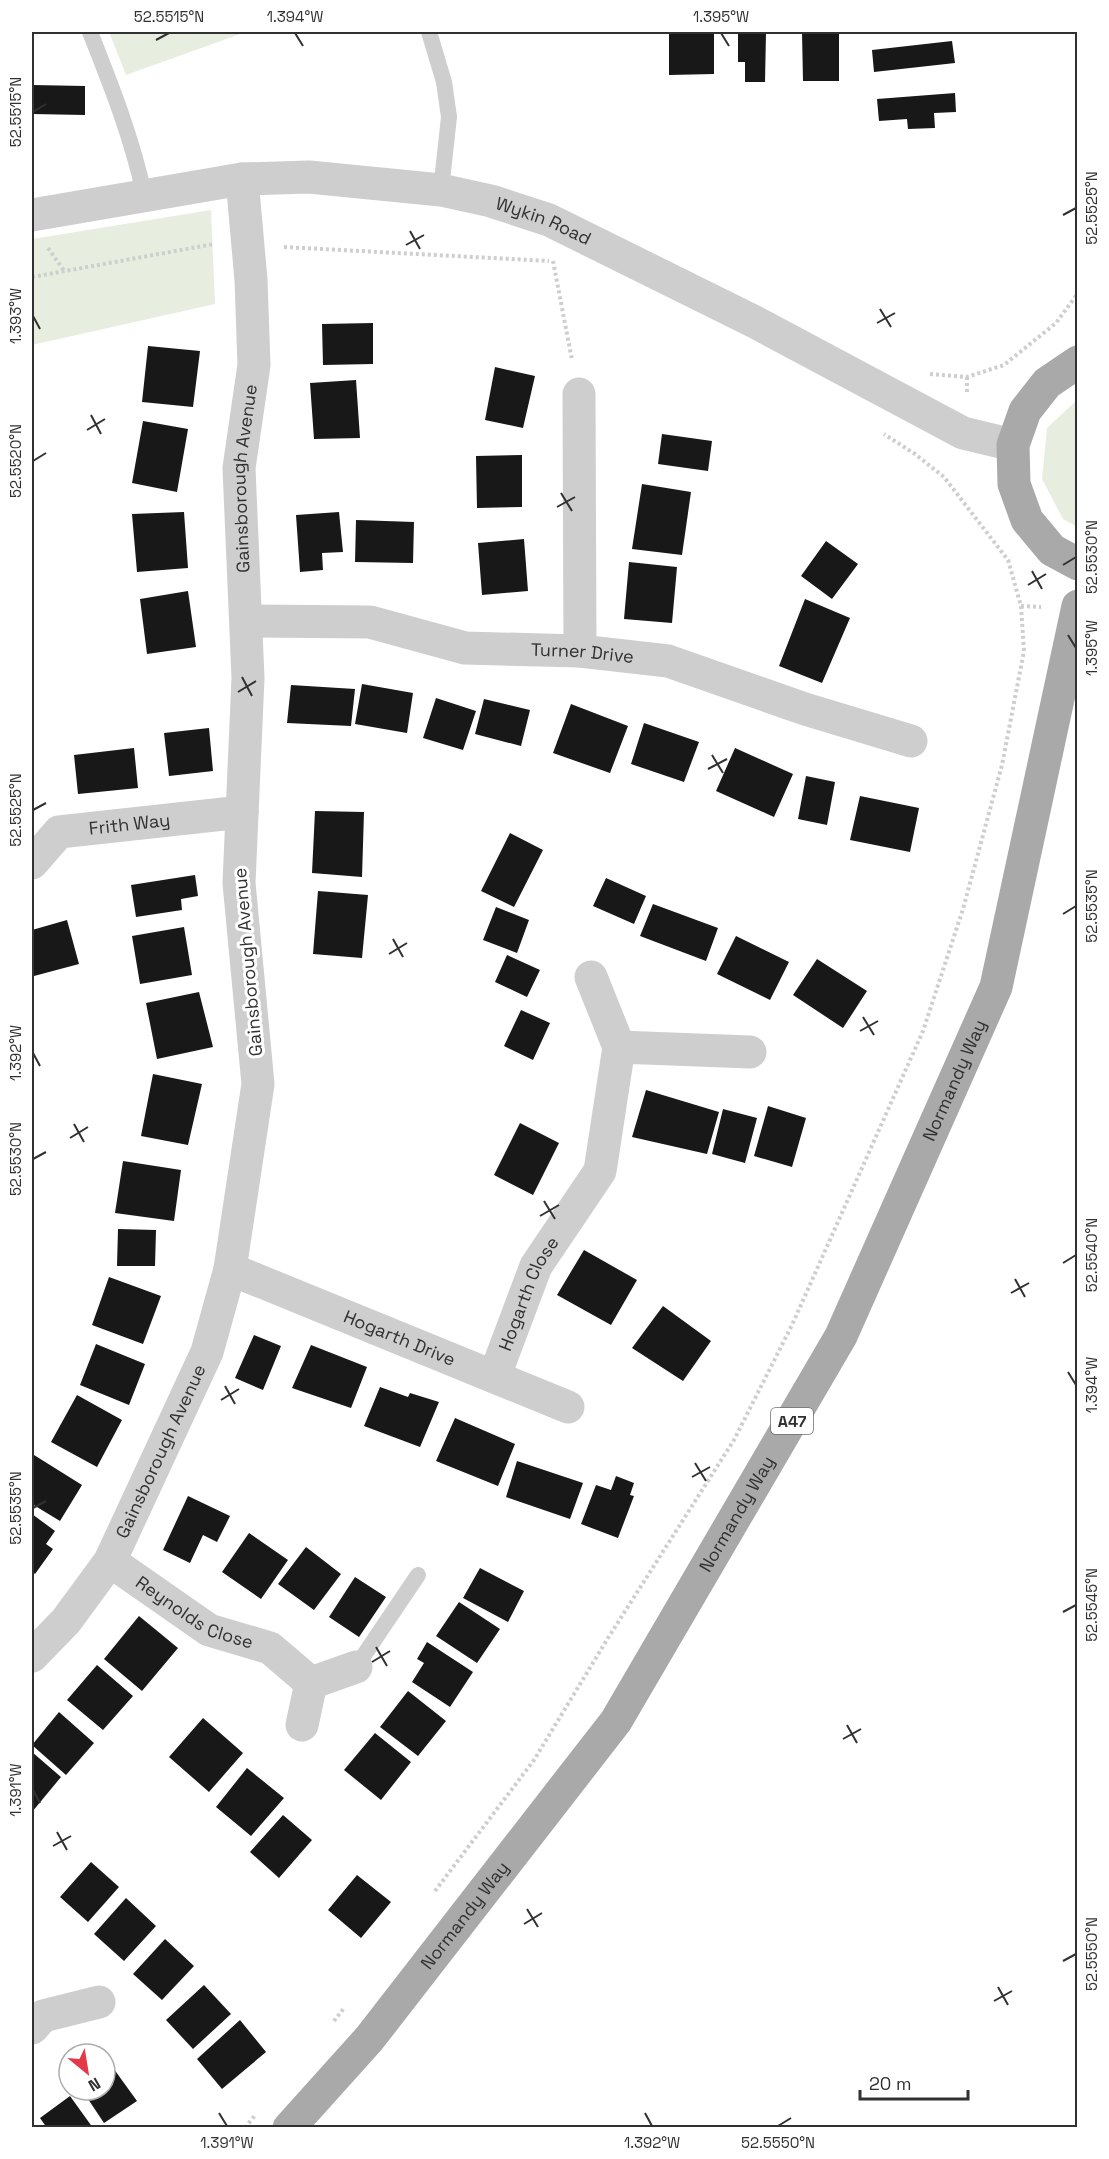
<svg xmlns="http://www.w3.org/2000/svg" width="1109" height="2159" font-family="'Space Grotesk',sans-serif">
  <style>
    .green { fill: #e7eee0 }
    .building { fill: #181818 }
    .lines { fill: none; stroke-linecap: round; stroke-linejoin: round }
    .path { stroke: #cecece; stroke-width: 4; stroke-dasharray: 3 3; stroke-linecap: butt }
    .service { stroke: #cecece; stroke-width: 16 }
    .minor { stroke: #cecece; stroke-width: 33 }
    .tertiary { stroke: #cecece; stroke-width: 33 }
    .primary { stroke: #a9a9a9; stroke-width: 33 }
    .ticks { fill: none; stroke: #313131; stroke-width: 2 }
    .labels { text-anchor: middle; stroke-width: 6; stroke-linejoin: round; paint-order: stroke }
    .shield { fill: #fff; stroke: #6f6f6f; stroke-width: 1.5 }
    .shield-label { font-size: 16px; font-weight: bold; fill: #313131 }
    .street-label { font-size: 18px; fill: #313131; stroke: #fff }
    .neatline { fill: none; stroke: #313131; stroke-width: 2 }
    .ticks-label { font-size: 15px; text-anchor: middle; fill: #313131 }
  </style>
  <rect width="100%" height="100%" fill="#fff"/>
  <path class="green" d="M109 32H246L126 75Z
    M211 210 215 304 32 345V239Z
    M1077 400V527L1063 519 1042 479 1047 428Z"/>
  <path class="building" d="M669 32H714V74L669 75Z
    M738 32H766L765 82H745V62H738Z
    M802 32H839V81H803Z
    M952 41 955 63 874 72 872 50Z
    M32 85 85 86V115L32 114Z
    M955 93 956 112 934 113 935 128 908 129 907 119 879 121 877 99Z
    M373 323V364L323 365 322 324Z
    M148 346 200 351 193 407 142 402Z
    M495 367 535 376 523 428 485 420Z
    M356 380 360 438 314 439 310 383Z
    M143 421 188 429 177 492 132 483Z
    M662 434 712 441 708 471 658 464Z
    M522 455V507L477 508 476 456Z
    M642 484 691 492 682 555 632 549Z
    M184 512 188 568 137 572 132 514Z
    M339 512 343 552 322 553 323 570 300 572 296 515Z
    M356 520 414 522 413 563 355 562Z
    M524 539 528 591 482 595 478 543Z
    M826 541 858 564 832 599 801 576Z
    M629 562 677 567 672 623 624 619Z
    M188 591 196 647 147 654 140 599Z
    M805 599 850 618 822 683 779 666Z
    M362 684 413 693 407 733 355 724Z
    M291 685 355 689 351 726 287 723Z
    M436 698 476 711 463 750 423 738Z
    M484 699 530 710 521 746 475 734Z
    M571 704 628 726 610 773 553 753Z
    M644 723 699 742 684 782 631 764Z
    M209 728 213 771 169 776 164 733Z
    M134 748 138 788 78 794 74 755Z
    M735 748 793 774 774 817 716 791Z
    M806 776 835 782 827 825 798 819Z
    M860 796 919 808 910 852 850 840Z
    M315 811 364 812 362 877 312 873Z
    M510 833 543 850 514 907 481 891Z
    M195 875 198 896 181 899 182 910 136 917 131 885Z
    M606 878 646 896 634 924 593 906Z
    M318 891 368 895 362 958 313 954Z
    M653 904 718 928 706 961 640 936Z
    M496 907 529 920 517 953 483 940Z
    M67 920 79 964 34 976 32 967V930Z
    M184 927 192 975 140 984 132 936Z
    M736 936 789 962 770 1000 717 974Z
    M507 955 540 970 527 997 495 982Z
    M817 959 867 991 843 1028 793 995Z
    M199 992 213 1047 157 1059 146 1003Z
    M521 1010 550 1023 533 1060 504 1046Z
    M153 1074 202 1084 188 1145 141 1136Z
    M646 1090 719 1112 707 1154 632 1137Z
    M768 1106 806 1118 792 1167 754 1156Z
    M723 1109 757 1118 745 1163 712 1154Z
    M520 1123 559 1143 533 1195 494 1175Z
    M123 1161 181 1170 174 1221 115 1213Z
    M118 1229 156 1230 155 1266H117Z
    M584 1250 637 1280 611 1325 557 1295Z
    M109 1277 161 1296 143 1344 92 1325Z
    M663 1306 711 1341 683 1381 632 1348Z
    M254 1335 281 1346 263 1390 235 1378Z
    M96 1344 145 1364 129 1405 80 1385Z
    M311 1345 367 1367 351 1408 292 1388Z
    M380 1387 408 1397 410 1393 439 1402 420 1447 364 1426Z
    M77 1395 122 1420 97 1467 51 1442Z
    M455 1418 515 1444 498 1486 436 1461Z
    M34 1455 82 1485 60 1521 32 1504V1458Z
    M517 1461 583 1483 570 1519 506 1497Z
    M616 1476 634 1483 630 1495 634 1496 618 1538 581 1524 596 1485 611 1490Z
    M188 1496 230 1516 217 1542 203 1535 190 1563 163 1550Z
    M32 1514 55 1531 46 1544 53 1549 35 1574 32 1571Z
    M249 1533 288 1560 261 1599 222 1572Z
    M306 1547 341 1574 314 1610 278 1584Z
    M480 1568 524 1591 508 1622 463 1598Z
    M355 1577 386 1597 359 1637 329 1617Z
    M459 1602 500 1629 477 1663 436 1636Z
    M139 1616 178 1648 142 1691 104 1659Z
    M427 1642 473 1672 450 1707 412 1682 424 1663 417 1659Z
    M97 1665 133 1696 103 1730 67 1700Z
    M408 1691 446 1721 418 1756 380 1727Z
    M59 1712 94 1743 66 1775 32 1745Z
    M203 1718 243 1753 209 1792 169 1757Z
    M375 1733 411 1762 381 1800 344 1770Z
    M32 1752 61 1777 32 1812Z
    M247 1768 284 1798 251 1836 216 1807Z
    M283 1815 312 1840 279 1878 250 1852Z
    M91 1862 119 1887 88 1922 60 1897Z
    M357 1875 391 1902 361 1938 328 1910Z
    M126 1898 156 1926 124 1961 94 1934Z
    M165 1939 194 1966 162 2000 133 1974Z
    M204 1985 231 2014 193 2049 166 2020Z
    M240 2020 266 2052 222 2089 197 2059Z
    M111 2065 137 2101 104 2123 82 2090H105V2069Z
    M70 2096 93 2128H47L40 2118Z"/>
  <g class="lines">
    <path class="path" d="M284 247 549 261
      M48 248 65 272
      M553 261 572 360
      M32 277 214 244
      M930 374 967 377 1004 365 1056 323 1078 293
      M967 377V394
      M1021 606 1041 607
      M435 1891 534 1760 608 1638 734 1440 792 1325 923 1031 963 909 1002 765 1024 651 1021 606 1008 560 944 477 915 454 884 434
      M334 2021 344 2008
      M245 2128 256 2114"/>
    <path class="service" d="M90 32C111 85 132 138 144 194
      M429 32 444 82 449 117 441 190
      M356 1667 418 1575"/>
    <g class="minor">
      <path d="M579 394 580 651"/>
      <path id="s1" d="M246 621 370 622 465 648 580 651 668 661 805 709 911 741"/>
      <path id="s2" d="M32 863 59 832 242 812"/>
      <path d="M591 977 619 1047"/>
      <path id="s3" d="M230 1269 568 1407"/>
      <path id="s4" d="M495 1375 536 1266 600 1171 619 1047 750 1052"/>
      <path id="s5" d="M110 1561 209 1630 270 1648 311 1683 356 1667"/>
      <path id="s6" d="M32 1656 66 1621 110 1561 207 1352 230 1269 258 1084 239 883 248 678 239 468 254 365 251 280 242 179"/>
      <path d="M302 1725 311 1683"/>
      <path d="M32 2028 43 2016 99 2002"/>
    </g>
    <path class="tertiary" id="s7" d="M32 215 242 179 309 177 441 190 491 201 549 220 755 322 963 433 1013 445"/>
    <g class="primary">
      <path d="M1078 362 1047 383 1025 411 1013 445 1014 484 1027 520 1052 550 1078 564"/>
      <path id="s8" d="M289 2128 369 2039 616 1721 841 1336 996 987 1078 606"/>
    </g>
  </g>
  <path class="ticks" d="M295 33 303 46M721 33 729 46M156 40 169 33M33 112 46 104M1063 215 1076 208M410 231 420 249M406 245 424 235M880 309 891 327M33 316 40 329M877 323 895 313M91 415 101 434M87 430 105 419M33 461 46 453M561 493 572 511M557 507 575 497M1063 565 1076 557M1032 571 1042 589M1028 585 1046 574M1068 635 1076 648M242 677 252 696M238 692 256 681M712 755 723 773M708 769 727 759M33 810 46 803M1063 914 1076 906M393 939 403 957M389 954 407 943M863 1017 874 1035M860 1031 878 1021M33 1053 40 1066M74 1124 84 1142M70 1138 88 1127M33 1159 46 1152M544 1201 555 1219M540 1216 559 1205M1063 1263 1076 1255M1015 1279 1025 1297M1011 1293 1029 1283M1068 1372 1076 1385M225 1386 235 1404M221 1400 239 1389M695 1463 706 1481M692 1477 710 1467M33 1508 46 1501M1063 1612 1076 1605M376 1647 387 1666M372 1662 390 1651M847 1725 857 1743M843 1739 861 1729M33 1790 40 1803M57 1832 67 1850M53 1846 71 1836M527 1909 538 1927M524 1924 542 1913M1063 1961 1076 1954M998 1987 1008 2005M994 2001 1012 1991M219 2113 227 2126M645 2113 652 2126M778 2126 791 2118"/>
  <g class="labels">
    <rect class="shield" x="771" y="1408" width="42" height="26" rx="4.5"/>
    <g class="shield-label">
      <text x="792" y="1427">A47</text>
    </g>
    <g class="street-label">
      <text dy="6" stroke="none"><textPath href="#s7" startOffset="520">Wykin Road</textPath></text>
      <text dy="6" stroke="none"><textPath href="#s6" startOffset="1234">Gainsborough Avenue</textPath></text>
      <text dy="6" stroke="none"><textPath href="#s1" startOffset="340">Turner Drive</textPath></text>
      <text dy="6" stroke="none"><textPath href="#s2" startOffset="112">Frith Way</textPath></text>
      <text transform="translate(248 962) rotate(-95)" y="6">Gainsborough Avenue</text>
      <text dy="6" stroke="none"><textPath href="#s8" startOffset="1248">Normandy Way</textPath></text>
      <text dy="6" stroke="none"><textPath href="#s4" startOffset="88">Hogarth Close</textPath></text>
      <text dy="6" stroke="none"><textPath href="#s3" startOffset="183">Hogarth Drive</textPath></text>
      <text dy="6" stroke="none"><textPath href="#s6" startOffset="244">Gainsborough Avenue</textPath></text>
      <text dy="6" stroke="none"><textPath href="#s8" startOffset="762">Normandy Way</textPath></text>
      <text dy="6" stroke="none"><textPath href="#s5" startOffset="100">Reynolds Close</textPath></text>
      <text dy="6" stroke="none"><textPath href="#s8" startOffset="276">Normandy Way</textPath></text>
    </g>
  </g>
  <rect width="1109" height="2159" fill="none" stroke="#ffffff" stroke-width="66"/>
  <g transform="translate(87 2072) rotate(150)"><circle r="28" fill="#ffffff" stroke="#adadad" stroke-width="1.5"/>
  <path d="M0-4.5L10 22L0 15L-10 22Z" fill="#e33847"/>
  <text y="-9" font-size="16" font-weight="bold" text-anchor="middle" fill="#313131">N</text>
  </g>
  <path d="M860 2090v9h108v-9" fill="none" stroke="#313131" stroke-width="3"/>
  <text x="869" y="2090" font-size="18" fill="#313131" stroke="#ffffff" stroke-width="4.5" paint-order="stroke">20 m</text>
  <rect x="33" y="33" width="1043" height="2093" class="neatline"/>
  <g class="ticks-label">
    <text x="169" y="22">52.5515°N</text>
    <text x="295" y="22">1.394°W</text>
    <text x="721" y="22">1.395°W</text>
    <text transform="translate(16 112) rotate(-90)" y="5">52.5515°N</text>
    <text transform="translate(1092 208) rotate(-90)" y="5">52.5525°N</text>
    <text transform="translate(16 316) rotate(-90)" y="5">1.393°W</text>
    <text transform="translate(16 461) rotate(-90)" y="5">52.5520°N</text>
    <text transform="translate(1092 557) rotate(-90)" y="5">52.5530°N</text>
    <text transform="translate(1092 648) rotate(-90)" y="5">1.395°W</text>
    <text transform="translate(16 810) rotate(-90)" y="5">52.5525°N</text>
    <text transform="translate(1092 906) rotate(-90)" y="5">52.5535°N</text>
    <text transform="translate(16 1053) rotate(-90)" y="5">1.392°W</text>
    <text transform="translate(16 1159) rotate(-90)" y="5">52.5530°N</text>
    <text transform="translate(1092 1255) rotate(-90)" y="5">52.5540°N</text>
    <text transform="translate(1092 1385) rotate(-90)" y="5">1.394°W</text>
    <text transform="translate(16 1508) rotate(-90)" y="5">52.5535°N</text>
    <text transform="translate(1092 1605) rotate(-90)" y="5">52.5545°N</text>
    <text transform="translate(16 1790) rotate(-90)" y="5">1.391°W</text>
    <text transform="translate(1092 1954) rotate(-90)" y="5">52.5550°N</text>
    <text x="227" y="2148">1.391°W</text>
    <text x="652" y="2148">1.392°W</text>
    <text x="778" y="2148">52.5550°N</text>
  </g>
</svg>
